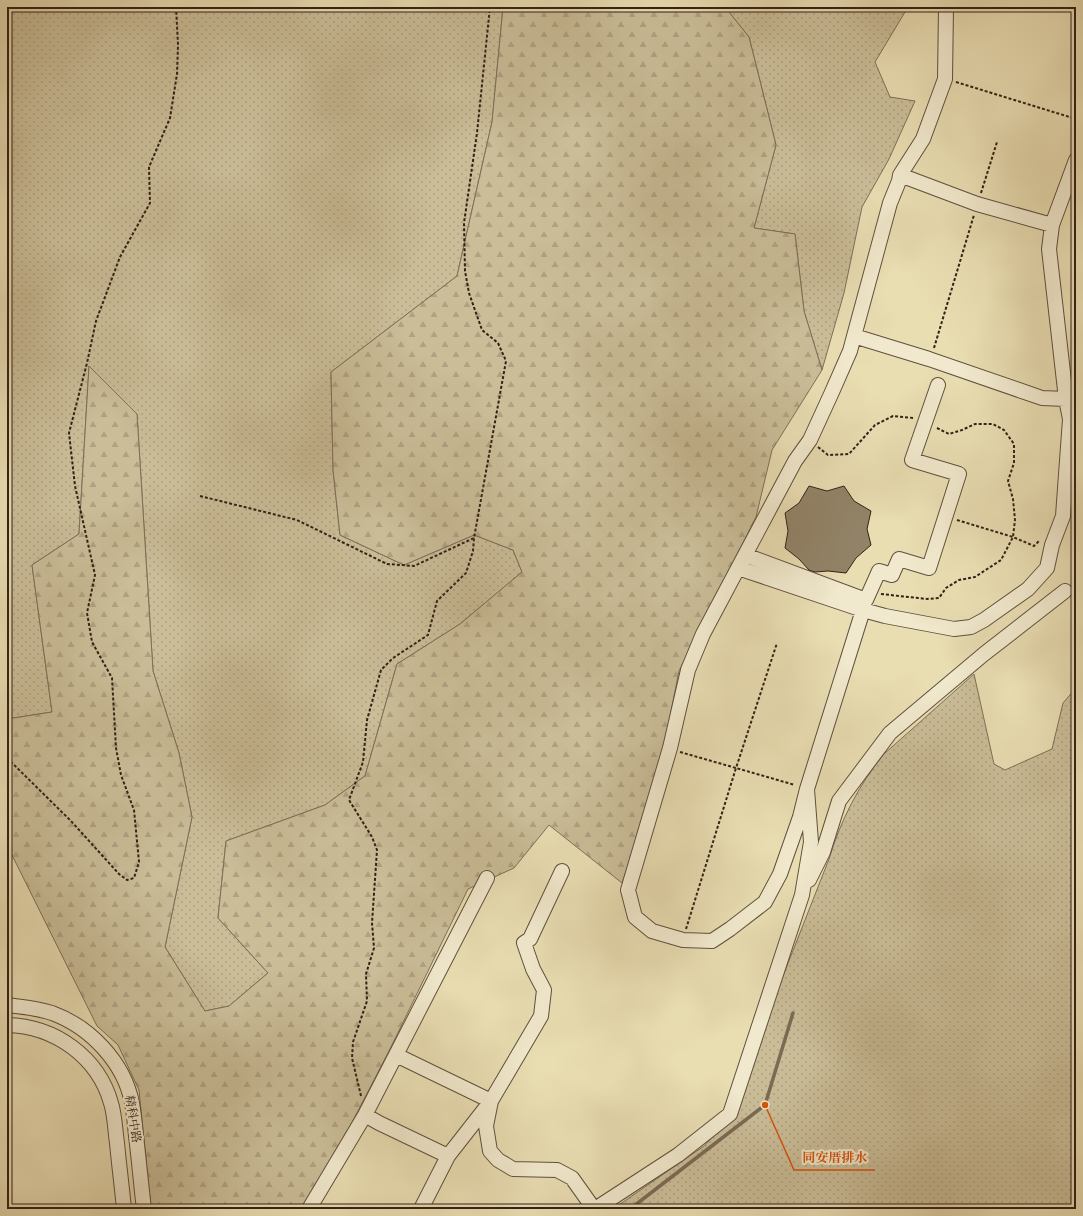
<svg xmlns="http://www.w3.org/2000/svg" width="1083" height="1216" font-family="Cardo,'Noto Serif TC',serif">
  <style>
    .grass { fill: url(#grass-dots); stroke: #7e6f58 }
    .forest { fill: url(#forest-firs); stroke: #7e6f58 }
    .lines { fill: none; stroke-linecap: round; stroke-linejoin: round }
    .stream { stroke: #7b6b54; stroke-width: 3.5 }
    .building { fill: #928368; stroke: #332117 }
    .minor-casing { stroke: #60503e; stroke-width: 16 }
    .path { stroke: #332117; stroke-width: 2; stroke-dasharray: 3 2; stroke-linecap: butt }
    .minor { stroke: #f1e9cd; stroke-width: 14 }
    .labels { text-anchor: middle; stroke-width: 4; stroke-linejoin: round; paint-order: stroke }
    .street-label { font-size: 12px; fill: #332117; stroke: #f1e9cd }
    .leader { fill: none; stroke: #d6530d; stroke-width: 1.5 }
    .callout-dot { fill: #d6530d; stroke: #f1e9cd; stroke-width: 1.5 }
    .callout-label { font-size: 13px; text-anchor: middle; font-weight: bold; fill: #d6530d; stroke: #f1e9cd; stroke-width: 4; stroke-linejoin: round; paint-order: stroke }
  </style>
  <defs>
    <pattern id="grass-dots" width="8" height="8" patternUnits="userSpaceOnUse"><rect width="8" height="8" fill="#cabd98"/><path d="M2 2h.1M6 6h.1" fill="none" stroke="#aea282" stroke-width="1.8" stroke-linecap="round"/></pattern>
    <pattern id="forest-firs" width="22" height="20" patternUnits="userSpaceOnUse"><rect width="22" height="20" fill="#cabd98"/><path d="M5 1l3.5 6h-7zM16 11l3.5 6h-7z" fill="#aea282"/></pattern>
  </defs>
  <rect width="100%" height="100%" fill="#e9ddb2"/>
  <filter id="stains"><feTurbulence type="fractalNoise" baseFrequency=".005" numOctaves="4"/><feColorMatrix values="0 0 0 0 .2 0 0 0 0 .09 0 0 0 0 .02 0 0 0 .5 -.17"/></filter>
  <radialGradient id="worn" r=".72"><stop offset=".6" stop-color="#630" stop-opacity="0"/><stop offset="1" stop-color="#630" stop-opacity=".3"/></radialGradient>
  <path class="grass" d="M7 7H503L492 122 457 276 331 372 333 470 340 535 404 565 474 535 513 550 522 572 460 624 397 664 365 776 325 805 226 841 218 918 268 973 229 1006 205 1011 165 947 192 817 179 753 153 671 137 414 89 366 79 534 32 565 52 712 7 719Z
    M725 7H908L875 62 890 97 915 101 889 159 862 207 844 293 822 370 804 311 795 234 754 228 776 145 749 37Z
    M974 674 994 764 1005 770 1052 749 1063 703 1076 688V1209H613L704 1146 719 1130 730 1111 829 859C841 820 858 786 884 754Z"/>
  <path class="forest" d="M503 7H725L749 37 776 145 754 228 795 234 804 311 822 370 772 450 756 517 679 671 658 777 622 883 549 825 514 868 468 889 390 1049 346 1134 302 1209H151L139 1090 118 1045 97 1026 7 845V719L52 712 32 565 79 534 89 366 137 414 153 671 179 753 192 817 165 947 205 1011 229 1006 268 973 218 918 226 841 325 805 365 776 397 664 460 624 522 572 513 550 474 535 404 565 340 535 333 470 331 372 457 276 492 122Z"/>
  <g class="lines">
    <path class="stream" d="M630 1209 765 1105 793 1013"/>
  </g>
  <path class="building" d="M809 486 827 491 844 486 854 501 871 511 867 529 871 545 856 558 846 573 828 571 815 572 809 570 799 559 785 548 788 531 785 513 799 503Z"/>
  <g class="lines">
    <g class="minor-casing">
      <path id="minor" d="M900 175 977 204 1052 225
        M854 336 929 359 1042 398 1066 399
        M745 555 866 600 879 571 892 575 899 559 929 568 959 474 912 460 938 385
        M738 568 863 610 885 616 954 629 971 627 984 620 1028 589 1047 568 1052 545 1063 516 1070 419 1066 399 1049 249 1052 225 1076 160
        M807 789 800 817 780 874 765 902 730 929 712 941 683 940 652 931 635 917 628 890 670 748 688 670 703 634 795 461 810 440 832 392 850 351 890 203 899 181 900 175 923 139 945 79 946 7
        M809 880 823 852 839 801 890 733 984 654 1065 591
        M7 1005C22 1007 37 1008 52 1013 90 1027 124 1062 132 1103 134 1114 135 1125 136 1136 139 1160 141 1185 144 1209
        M7 1025C55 1026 98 1057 111 1103 115 1116 115 1130 117 1143 119 1165 122 1187 124 1209
        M396 1055 491 1101 486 1126 490 1151 498 1160 513 1169 557 1170 572 1178 594 1209
        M365 1115 379 1123 448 1156 491 1101 541 1016 544 990 533 969 524 943 530 939 562 871
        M309 1209 365 1115 487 878
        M421 1209 448 1156
        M595 1209 678 1155 730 1114 802 895 811 842 807 789 863 610"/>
    </g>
    <path class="path" d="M956 82 1076 119
      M981 193 997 142
      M934 348 974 215
      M818 447 828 455 849 454 875 425 893 416 914 418
      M200 496 297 520 387 564 414 566 474 538
      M957 520 1013 537 1034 546 1040 540
      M881 594 927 599 939 598 946 588 959 580 975 577 1001 560 1013 537 1015 520 1013 499 1008 481 1014 463V444L1004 430 993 424H975L962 430 949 434 937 428
      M680 752 736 768 777 643
      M7 758 71 821 119 874 127 880 134 878 139 862 134 810 121 775 116 748 112 678 92 642 87 613 95 575 75 486 69 433 87 363 96 321 120 257 150 203 149 167 170 118 177 74 178 45 176 7
      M686 929 736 768 795 785
      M361 1096 352 1058 353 1042 367 1001 366 974 374 948 372 923 377 850 372 837 349 800 363 762 367 720 381 670 393 658 428 635 437 601 466 573 473 551 474 538 506 361 498 343 482 330 469 293 465 271 464 223 477 133 490 7"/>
    <use href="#minor" class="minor"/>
  </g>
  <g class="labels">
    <g class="street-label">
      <text transform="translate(133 1119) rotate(81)" y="4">精科中路</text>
    </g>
  </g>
  <path class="leader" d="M765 1105L794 1170H875"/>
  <circle class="callout-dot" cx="765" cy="1105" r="4"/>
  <g class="callout-label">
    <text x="835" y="1162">同安厝排水</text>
  </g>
  <rect width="1083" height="1216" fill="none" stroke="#e9ddb2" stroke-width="24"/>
  <rect x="8" y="8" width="1067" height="1200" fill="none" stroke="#332117" stroke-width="2"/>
  <rect x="12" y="12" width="1059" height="1192" fill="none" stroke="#332117"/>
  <rect width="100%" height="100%" filter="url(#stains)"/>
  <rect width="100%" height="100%" fill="url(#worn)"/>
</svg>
